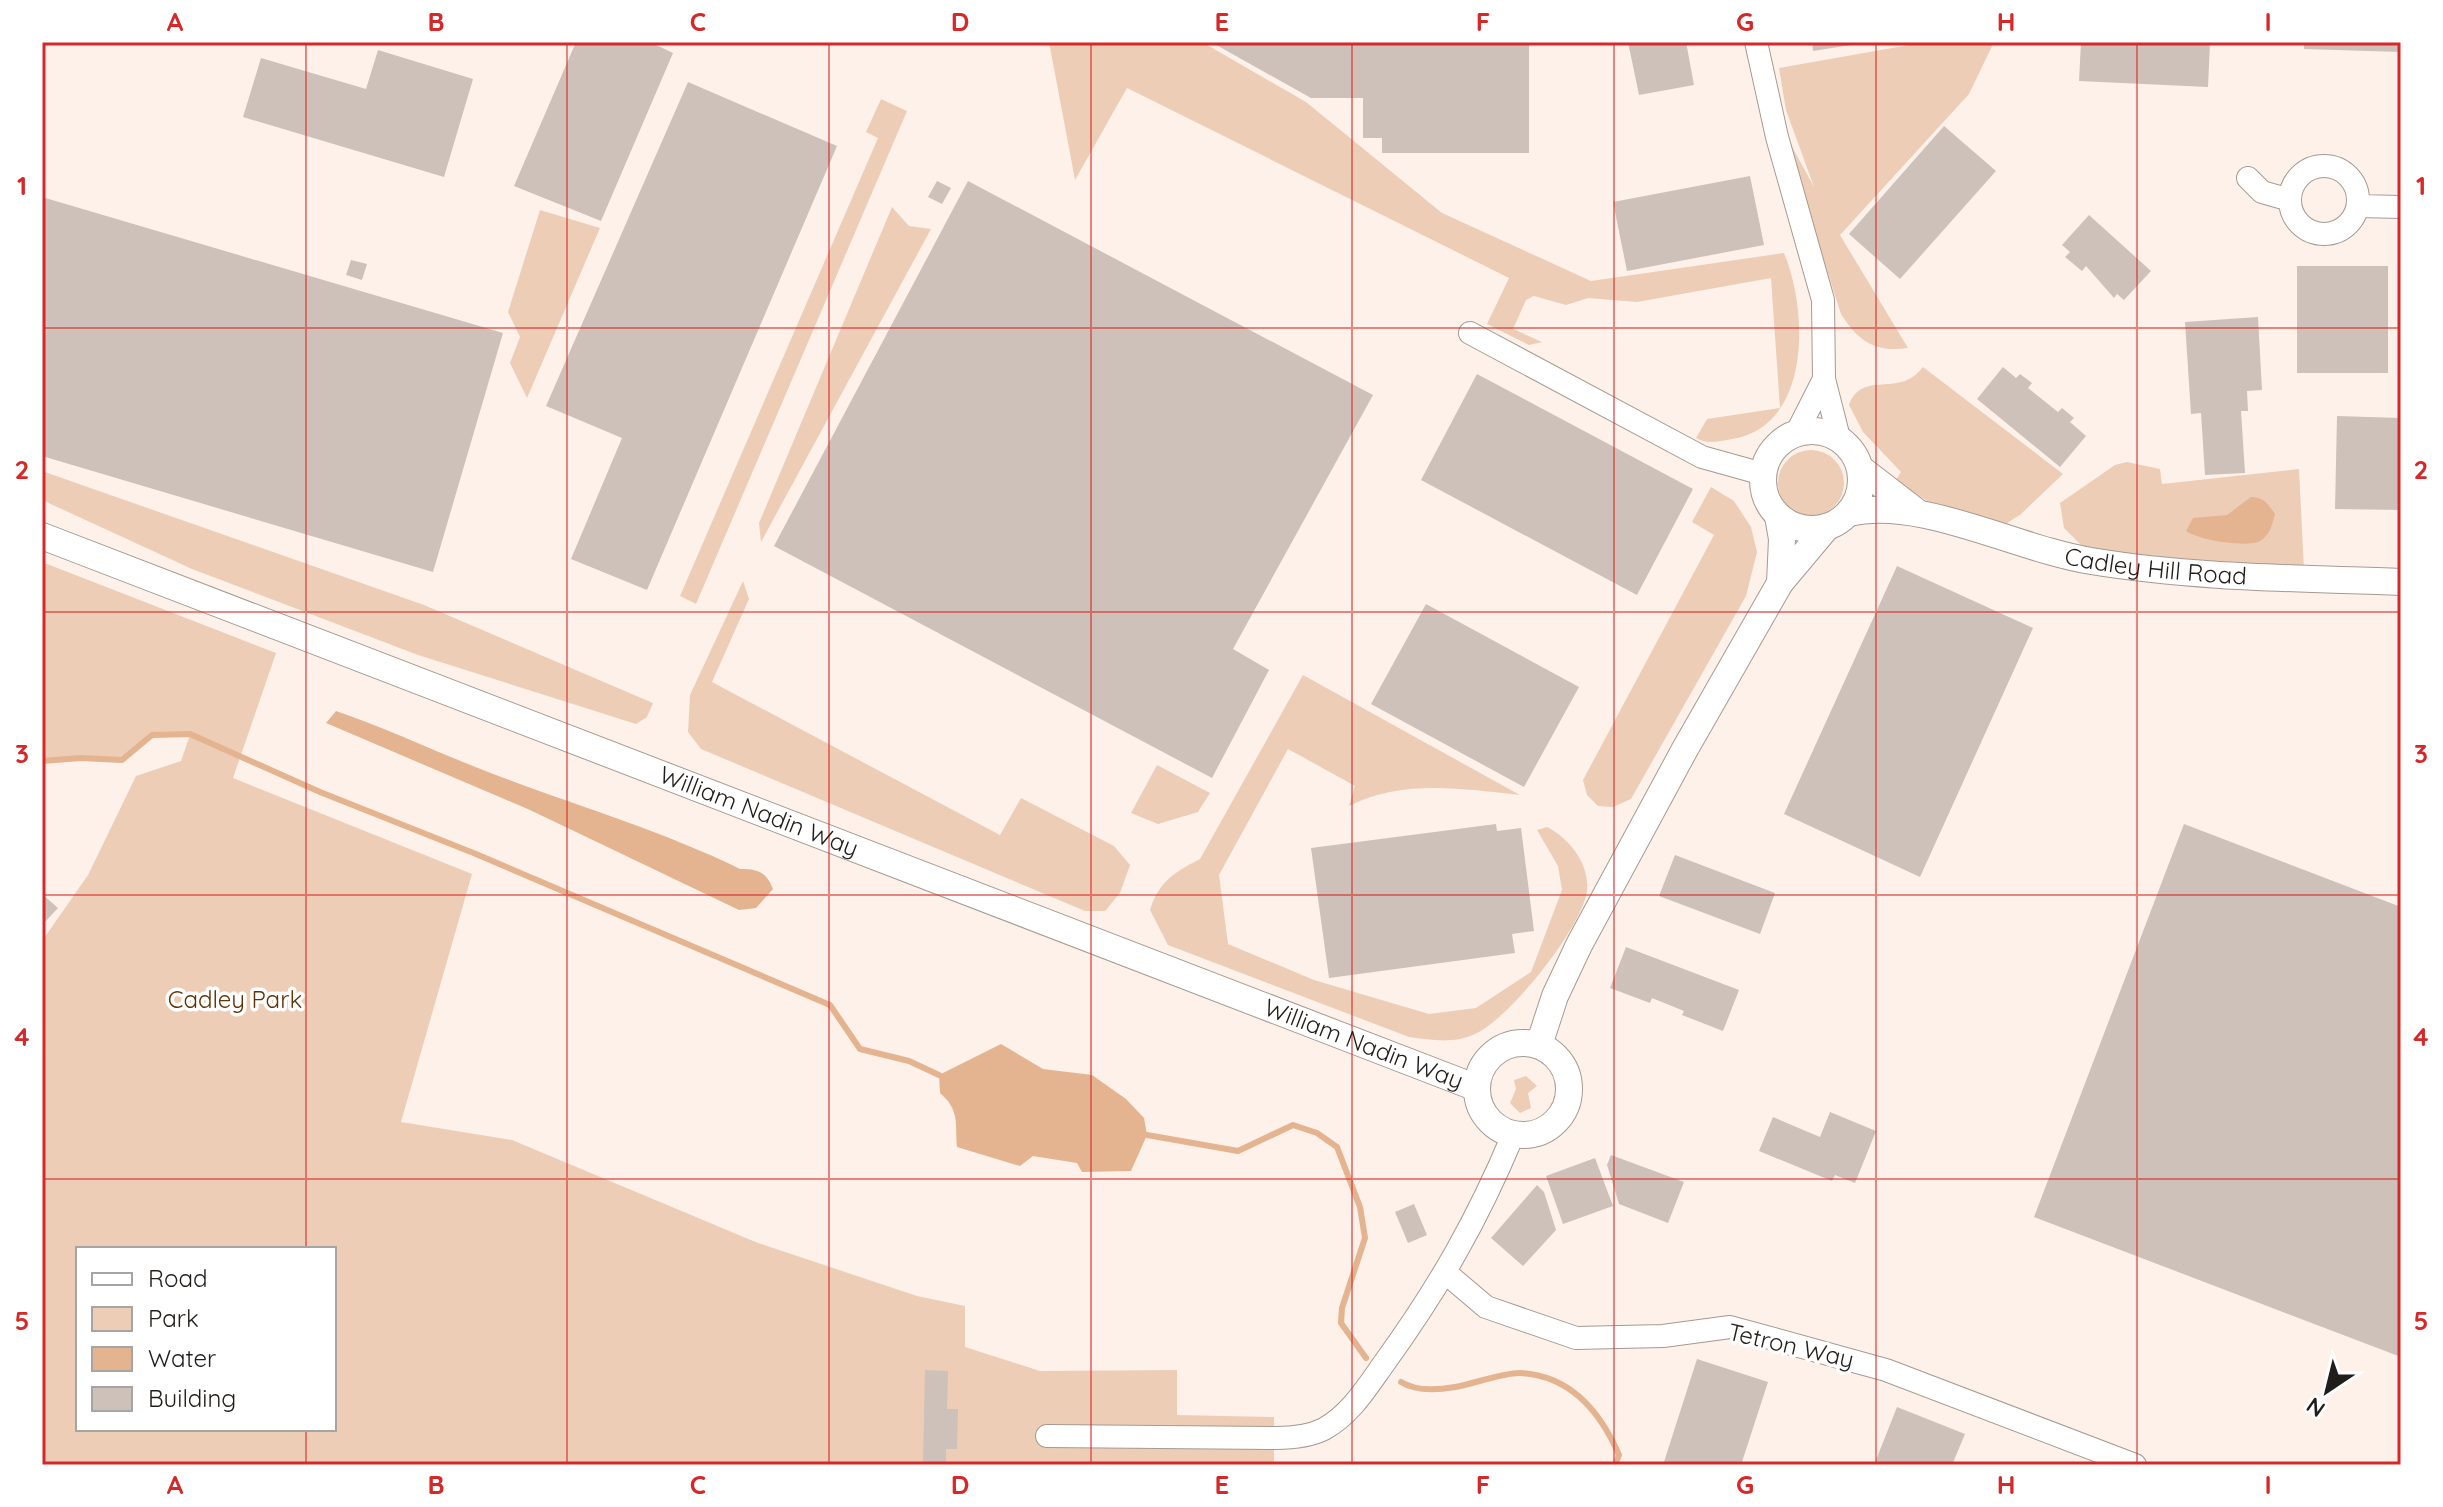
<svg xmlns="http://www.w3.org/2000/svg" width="2443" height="1507" font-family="Quicksand,sans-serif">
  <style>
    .green { fill: #edcdb6; fill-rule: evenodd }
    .water { fill: #e4b38f }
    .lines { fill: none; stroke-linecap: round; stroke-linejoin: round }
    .stream { stroke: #e4b38f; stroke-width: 6 }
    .building { fill: #cdc1b9 }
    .minor-casing { stroke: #a59a92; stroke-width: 24 }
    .major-casing { stroke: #a59a92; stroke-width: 28 }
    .minor { stroke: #fff; stroke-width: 22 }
    .major { stroke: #fff; stroke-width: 26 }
    .grid { fill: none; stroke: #d62828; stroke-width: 2; stroke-opacity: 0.55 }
    .labels { text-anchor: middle; stroke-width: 7; stroke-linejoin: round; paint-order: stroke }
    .street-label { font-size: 24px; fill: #211d1a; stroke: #fff }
    .park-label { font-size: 24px; fill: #613408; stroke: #fff }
    .neatline { fill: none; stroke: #d62828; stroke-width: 3 }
    .grid-label { font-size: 26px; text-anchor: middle; font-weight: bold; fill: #d62828 }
  </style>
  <rect width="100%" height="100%" fill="#fef1e9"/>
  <path class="green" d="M1049 42H1202L1306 102 1442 213 1591 281 1784 253C1808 310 1812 426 1732 439 1719 441 1708 445 1696 438L1707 419 1780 408 1771 278 1637 302 1588 298 1566 305 1534 296 1526 300 1513 329 1542 342 1529 345 1487 324 1509 278 1127 88 1075 180Z
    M1926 42H1994L1969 94 1840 235 1908 348C1875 353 1858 341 1841 314L1790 155V143L1814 187 1786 110 1779 68Z
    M881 99 907 111 696 604 680 596 878 138 866 132Z
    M892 207 909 226 931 229 761 542 759 523Z
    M540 210 600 228 527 398 510 363 520 337 508 312Z
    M1923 367 2063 474 2021 514 2003 526C1961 520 1929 505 1896 480L1901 472 1863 432 1849 405C1862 369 1899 399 1923 367Z
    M1778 483a33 33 0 1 1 66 0a33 33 0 1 1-66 0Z
    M2127 462 2160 469 2162 484 2299 469 2304 570 2216 566 2083 547 2064 528 2060 503 2115 465Z
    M42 471 424 605 653 703 647 717 636 724 418 655 192 569 42 500Z
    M1711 487 1734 501 1751 527 1757 552 1746 596 1631 799 1613 807 1598 806 1587 795 1583 780 1714 535 1692 522Z
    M42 562 276 653 233 778 472 874 401 1122 512 1140 758 1243 917 1296 965 1306V1347L1040 1371 1177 1370V1415L1274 1417V1465H42V941L88 875 136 776 181 761 190 735H152L122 760 81 758 42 761ZM78 1249H334V1429H78Z
    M743 581 749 599 712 682 1000 835 1021 798 1114 846 1130 865 1120 893 1105 911H1085L701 749 688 732 690 695Z
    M1303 675 1520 795C1462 789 1403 779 1349 806L1355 786 1288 749 1219 875 1228 944 1314 980 1429 1014 1476 1008 1531 972 1562 890 1558 866 1537 830 1547 827C1569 838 1590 864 1587 891 1582 928 1509 1019 1475 1034 1453 1044 1432 1040 1409 1037L1168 945 1150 910C1159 881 1175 872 1200 859Z
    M1157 765 1210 793 1198 812 1158 824 1131 813Z
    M1526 1076 1537 1086 1528 1093 1531 1108 1520 1113 1510 1103 1516 1089 1514 1080Z"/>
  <path class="water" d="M2251 497C2264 497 2268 504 2275 514 2272 525 2270 535 2260 541 2247 548 2198 540 2186 531L2193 518 2227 515Z
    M336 711C386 728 434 751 483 770 569 804 656 828 740 869 759 869 766 872 773 889L756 908 739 910 530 810 326 723Z
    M1001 1044 1043 1069 1092 1075 1126 1099 1144 1118 1147 1135 1131 1171 1082 1172 1077 1163 1033 1156 1020 1166 957 1147C955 1124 960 1110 940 1093L939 1075Z"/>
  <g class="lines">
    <path class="stream" d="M42 761 81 758 122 760 152 735 190 734 320 792 476 854 830 1005 860 1049 909 1061 939 1075
      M1147 1135 1238 1151 1293 1125 1317 1133 1337 1147 1360 1207 1365 1238 1342 1308 1341 1323 1366 1358
      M1401 1382C1417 1392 1438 1390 1455 1387 1473 1384 1505 1372 1521 1373 1572 1376 1601 1413 1619 1455L1615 1465"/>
  </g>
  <path class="building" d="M576 42H650L673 53 601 221 514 186Z
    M1211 42H1529V153H1382V138H1363V98H1311Z
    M1628 42H1686L1694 85 1639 95Z
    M1812 42H1857V44L1813 51Z
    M2081 42H2210L2208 87 2079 81Z
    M2304 42H2401V52L2304 49Z
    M378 50 473 79 444 177 243 117 261 58 366 89Z
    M688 82 837 146 647 590 571 559 622 438 546 406Z
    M1944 126 1996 171 1900 279 1849 234Z
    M1750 176 1764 245 1627 271 1613 202Z
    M937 181 951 188 942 204 928 197Z
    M968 181 1373 395 1233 649 1269 670 1212 778 774 546Z
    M42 197 503 333 433 572 42 456Z
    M2089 215 2151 271 2124 300 2117 294 2114 298 2086 266 2082 271 2065 257 2070 252 2062 245Z
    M351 260 367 264 362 280 346 275Z
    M2297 266H2388V373H2297Z
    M2258 317 2262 390 2247 391 2248 411H2241L2245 473 2205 475 2201 413 2191 414 2185 322Z
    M2003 367 2016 378 2020 374 2032 383 2028 388 2058 412 2062 408 2074 418 2070 422 2086 436 2060 467 1977 399Z
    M1477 374 1693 489 1637 595 1421 480Z
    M2337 416 2401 418V510L2335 509Z
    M1897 566 2033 628 1920 877 1784 814Z
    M1426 604 1579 687 1524 787 1371 704Z
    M1496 824 1497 831 1521 828 1534 931 1512 934 1515 953 1329 978 1311 848Z
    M2184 824 2401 907V1357L2034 1217Z
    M1675 855 1775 893 1760 934 1659 896Z
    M42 894 58 908 42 925Z
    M1626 947 1739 990 1723 1031 1682 1015 1684 1011 1652 998 1650 1003 1610 988Z
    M1830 1112 1876 1131 1855 1183 1835 1175 1832 1181 1759 1151 1773 1117 1820 1137Z
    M1611 1155 1684 1182 1668 1223 1619 1204 1607 1165Z
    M1595 1158 1613 1206 1563 1224 1546 1176Z
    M1537 1185 1544 1192 1556 1230 1523 1266 1491 1238Z
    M1414 1204 1427 1235 1408 1243 1395 1212Z
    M1697 1359 1768 1382 1741 1465H1663Z
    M925 1370 948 1371 947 1409H958L957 1449H946V1465H923Z
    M1897 1407 1965 1434 1952 1465H1874Z"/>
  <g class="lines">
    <g class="minor-casing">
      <path id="minor" d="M1756 42 1777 137 1823 300 1824 379 1839 438
        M2290 200a34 34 0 1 1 68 0a34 34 0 1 1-68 0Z
        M2248 178 2262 192 2290 200
        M2358 206 2401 207
        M1470 333 1702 457 1763 474
        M1797 432 1824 379
        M1446 1273 1486 1307 1576 1338 1663 1336 1730 1327 1886 1370 2135 1465
        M1047 1436 1276 1438C1292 1438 1310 1436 1324 1429 1351 1414 1367 1387 1385 1362 1439 1287 1477 1221 1513 1135"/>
    </g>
    <g class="major-casing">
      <g id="major">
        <circle cx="1812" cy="480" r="49"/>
        <path d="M1860 468 1917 512"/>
        <path id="s1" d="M1849 513C1921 496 2016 549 2091 561 2194 578 2297 578 2401 582"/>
        <path d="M1778 516 1782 539 1780 583"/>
        <path id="s2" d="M42 536 1477 1088"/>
        <circle cx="1523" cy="1089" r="46"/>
        <path d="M1539 1045 1555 996 1579 945 1685 749 1780 583 1827 527"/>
      </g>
    </g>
    <use href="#minor" class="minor"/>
    <use href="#major" class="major"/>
  </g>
  <path class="grid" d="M306 42V1249M567 42V1465M829 42V1465M1091 42V1465M1352 42V1465M1614 42V1465M1876 42V1465M2137 42V1465M42 328H2401M42 612H2401M42 895H2401M42 1179H2401M306 1429V1465"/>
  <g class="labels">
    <g class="street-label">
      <text dy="8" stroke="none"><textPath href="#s1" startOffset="314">Cadley Hill Road</textPath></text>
      <text dy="8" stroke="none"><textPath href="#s2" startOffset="768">William Nadin Way</textPath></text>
      <text dy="8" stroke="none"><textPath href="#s2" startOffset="1416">William Nadin Way</textPath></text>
      <text transform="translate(1791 1346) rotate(13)" y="8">Tetron Way</text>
    </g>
    <g class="park-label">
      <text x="235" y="1008">Cadley Park</text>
    </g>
  </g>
  <rect width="2443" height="1507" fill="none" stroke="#ffffff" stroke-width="88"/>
  <rect x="76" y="1247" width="260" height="184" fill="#ffffff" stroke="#a6a5a3" stroke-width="2"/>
  <rect x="92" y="1273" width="40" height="12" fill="#ffffff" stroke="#a6a5a3" stroke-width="2"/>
  <text x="148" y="1287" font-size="24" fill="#211d1a">Road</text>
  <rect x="92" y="1307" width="40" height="24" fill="#edcdb6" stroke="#a6a5a3" stroke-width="2"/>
  <text x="148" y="1327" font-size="24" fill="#211d1a">Park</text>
  <rect x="92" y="1347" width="40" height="24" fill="#e4b38f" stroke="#a6a5a3" stroke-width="2"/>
  <text x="148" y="1367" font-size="24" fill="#211d1a">Water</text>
  <rect x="92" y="1387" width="40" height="24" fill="#cdc1b9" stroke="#a6a5a3" stroke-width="2"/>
  <text x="148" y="1407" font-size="24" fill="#211d1a">Building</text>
  <g transform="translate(2327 1391) rotate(215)" stroke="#ffffff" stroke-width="6" paint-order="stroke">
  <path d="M0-6L14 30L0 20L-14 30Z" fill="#211d1a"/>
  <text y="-12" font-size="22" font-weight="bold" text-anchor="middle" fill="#211d1a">N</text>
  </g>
  <rect x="44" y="44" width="2355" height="1419" class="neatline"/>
  <g class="grid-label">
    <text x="175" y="31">A</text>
    <text x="436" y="31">B</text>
    <text x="698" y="31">C</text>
    <text x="960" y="31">D</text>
    <text x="1222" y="31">E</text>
    <text x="1483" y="31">F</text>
    <text x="1745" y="31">G</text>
    <text x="2006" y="31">H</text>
    <text x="2268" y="31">I</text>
    <text x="22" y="195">1</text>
    <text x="2421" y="195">1</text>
    <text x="22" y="479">2</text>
    <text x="2421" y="479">2</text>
    <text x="22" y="763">3</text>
    <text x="2421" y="763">3</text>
    <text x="22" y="1046">4</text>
    <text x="2421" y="1046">4</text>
    <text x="22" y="1330">5</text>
    <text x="2421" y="1330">5</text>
    <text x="175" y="1494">A</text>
    <text x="436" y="1494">B</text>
    <text x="698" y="1494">C</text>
    <text x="960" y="1494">D</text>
    <text x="1222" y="1494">E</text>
    <text x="1483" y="1494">F</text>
    <text x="1745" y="1494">G</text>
    <text x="2006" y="1494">H</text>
    <text x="2268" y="1494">I</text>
  </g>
</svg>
